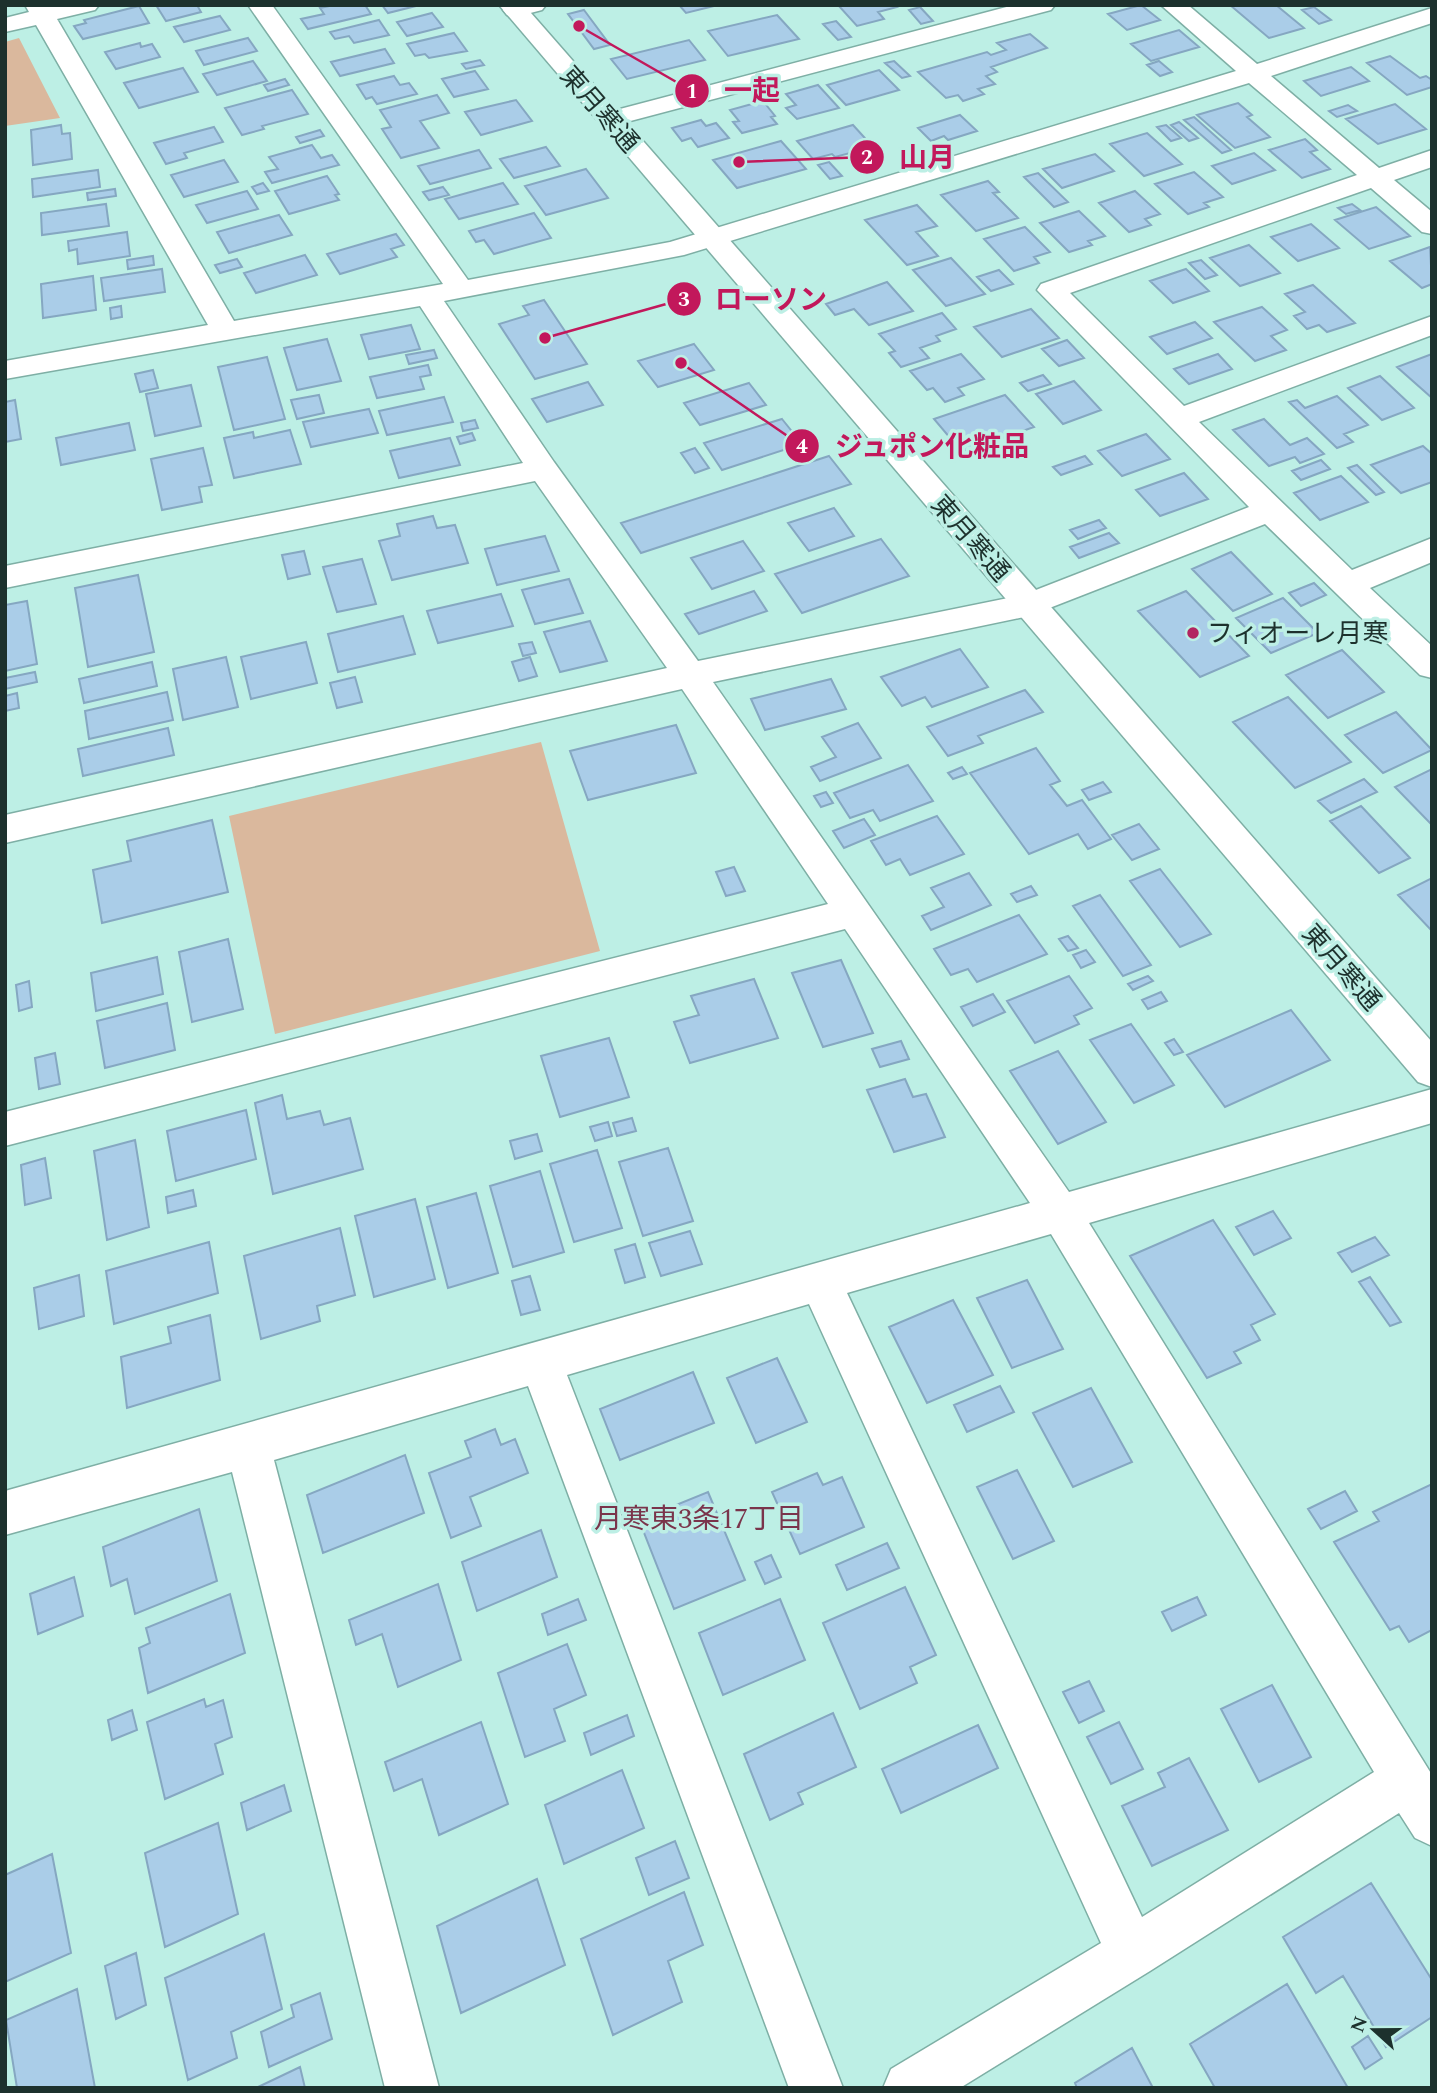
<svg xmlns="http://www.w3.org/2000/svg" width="1437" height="2093" font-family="Spectral,'Noto Sans JP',serif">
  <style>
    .green { fill: #dab89d }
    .building { fill: #aacde8; stroke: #85a7c1; stroke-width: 2 }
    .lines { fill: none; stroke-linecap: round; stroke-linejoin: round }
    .street-casing { stroke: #7eafa5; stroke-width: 3 }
    .secondary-casing { stroke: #7eafa5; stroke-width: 3 }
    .street { fill: #fff; fill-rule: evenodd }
    .secondary { fill: #fff; fill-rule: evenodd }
    .poi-dot { fill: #b22560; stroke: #bdefe5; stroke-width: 2.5 }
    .labels { text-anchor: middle; stroke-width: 7; stroke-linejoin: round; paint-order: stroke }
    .street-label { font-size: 26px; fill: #1d312d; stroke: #bdefe5 }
    .poi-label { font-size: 26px; fill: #1d312d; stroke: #bdefe5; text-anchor: start }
    .neighbourhood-label { font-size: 28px; fill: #7a344b; stroke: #bdefe5 }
    .leader { fill: none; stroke: #c2185b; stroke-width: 2.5 }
    .callout-dot { fill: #c2185b; stroke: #bdefe5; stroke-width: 2.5 }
    .mark-label { font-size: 21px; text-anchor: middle; font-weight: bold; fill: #fff }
    .callout-label { font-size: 28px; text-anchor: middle; font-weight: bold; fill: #c2185b; stroke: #bdefe5; stroke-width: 7; stroke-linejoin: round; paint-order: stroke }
  </style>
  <rect width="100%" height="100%" fill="#bdefe5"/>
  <path class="green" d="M19 38 60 118 5 126V42Z
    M541 742 600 951 275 1034 229 816Z"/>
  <path class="building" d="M156 5H197L201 12 166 21Z
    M334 5H365L371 14 308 29 301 19 324 14 320 8Z
    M382 5H420L388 13Z
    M679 5H718L686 13Z
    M838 5H895L897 7 878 12 884 19 857 26Z
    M1141 5 1160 20 1127 30 1108 14Z
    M1230 5H1276L1304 28 1269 38Z
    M139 6 149 23 83 39 74 26 86 23 84 20Z
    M920 7 933 21 921 24 909 10Z
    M1314 7 1331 20 1319 24 1302 10Z
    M584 10 610 45 594 49 568 14Z
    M432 13 443 27 407 36 397 22Z
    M777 15 799 39 728 56 708 31Z
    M220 16 230 30 184 42 174 27Z
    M379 20 389 35 354 43 349 36 335 39 330 32Z
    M836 21 851 37 838 40 823 24Z
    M1179 30 1199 47 1151 61 1131 44Z
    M454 33 467 51 429 58 425 54 415 56 407 44Z
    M1030 34 1047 48 991 67 997 72 986 76 995 84 978 89 984 94 963 101 958 95 946 98 918 72 987 52 991 55 1006 50 997 43Z
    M248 38 257 51 204 65 196 51Z
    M689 40 705 60 627 79 611 59Z
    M140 43 141 47 152 44 160 57 116 69 105 52Z
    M385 49 394 63 340 76 331 62Z
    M1390 56 1420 78 1426 76 1432 80V87L1407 95 1367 63Z
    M480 60 484 65 466 69 462 64Z
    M253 61 267 81 217 95 203 74Z
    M894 61 910 76 902 78 885 63Z
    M1159 61 1172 72 1160 76 1147 65Z
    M1351 67 1369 81 1321 96 1304 81Z
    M183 68 198 92 139 108 124 83Z
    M879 70 899 90 846 105 827 85Z
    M475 71 488 89 454 97 442 79Z
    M394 76 400 85 409 83 417 94 377 104 372 97 366 99 357 85Z
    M285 79 289 85 268 91 264 85Z
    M818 85 839 108 797 119 786 108 796 105 786 94Z
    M292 90 308 114 262 126 264 129 242 135 225 108Z
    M437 95 449 113 420 121 439 148 401 158 382 129 391 127 380 110Z
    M516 100 532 121 481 135 465 112Z
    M763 101 775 116 771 117 777 124 742 133 733 122 739 121 730 110Z
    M1238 103 1252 115 1247 117 1270 137 1235 148 1197 115Z
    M1395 104 1426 129 1378 144 1346 119Z
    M1348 105 1357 111 1337 117 1329 111Z
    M960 115 977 131 948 140 944 136 931 141 918 128Z
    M1194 117 1231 150 1222 153 1184 120Z
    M701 120 706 126 716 123 729 138 698 147 691 138 682 141 672 128Z
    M1179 122 1198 138 1189 141 1171 125Z
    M61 125 62 134 70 133 72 159 33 165 31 130Z
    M853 125 873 147 835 157 832 154 813 159 797 141Z
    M1166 125 1181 138 1171 141 1157 127Z
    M214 127 223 142 184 153 187 158 166 164 154 143Z
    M320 130 324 136 300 143 296 137Z
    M1147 133 1182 164 1144 176 1110 144Z
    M1305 139 1317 150 1310 152 1330 169 1302 178 1269 150Z
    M781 141 806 169 737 188 713 160Z
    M312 145 321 158 332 155 339 165 272 183 265 172 278 169 269 157Z
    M546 147 560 166 514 178 500 159Z
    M479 150 491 168 430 184 418 166Z
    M1254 153 1275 170 1232 184 1212 166Z
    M1095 154 1114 171 1062 188 1043 169Z
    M224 160 238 182 184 197 171 175Z
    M829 162 842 176 830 179 818 165Z
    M586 169 608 198 546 215 525 186Z
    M98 170 100 187 33 197 32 179Z
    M1194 172 1223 197 1204 203 1209 207 1188 214 1155 184Z
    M1038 173 1068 202 1054 207 1024 177Z
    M327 176 339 194 335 195 339 200 289 214 275 191Z
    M988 181 999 192 993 193 1018 218 976 231 941 195Z
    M263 183 269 191 257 194 252 187Z
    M503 183 518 204 459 219 445 199Z
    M443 187 449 195 429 200 423 192Z
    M115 189 116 196 88 200 87 193Z
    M247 191 258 209 207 223 196 205Z
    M1135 191 1160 214 1145 219 1151 225 1129 232 1099 203Z
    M106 204 109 226 42 235 41 213Z
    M1352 204 1360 210 1346 214 1338 208Z
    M917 205 937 226 916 232 938 256 907 265 865 220Z
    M1376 207 1410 236 1369 249 1335 220Z
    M1079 211 1105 236 1088 241 1092 245 1069 252 1040 223Z
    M534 213 551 238 494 254 484 240 476 242 469 231Z
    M279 215 292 235 229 253 217 232Z
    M1311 224 1339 248 1298 261 1271 237Z
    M1025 227 1050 252 1034 257 1039 263 1014 271 984 239Z
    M127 232 130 256 78 264 77 249 69 251 68 241Z
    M396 234 404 245 391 249 397 257 340 274 327 254Z
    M1249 245 1280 273 1240 286 1210 258Z
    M1430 247 1432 284 1422 288 1390 261Z
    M305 255 317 275 256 293 244 273Z
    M153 256 154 265 128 269 127 260Z
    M951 258 985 294 946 306 913 270Z
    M237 259 242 267 220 273 215 265Z
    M1201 260 1217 275 1205 279 1189 263Z
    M162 269 165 292 104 301 101 278Z
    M1186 269 1209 291 1173 303 1150 281Z
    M999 270 1013 284 991 291 977 277Z
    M93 276 96 310 43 318 41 284Z
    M887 282 913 311 869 325 854 309 835 315 826 304Z
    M1313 285 1355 323 1327 332 1319 325 1307 329 1294 316 1305 312 1285 294Z
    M544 300 587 364 535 379 499 324 529 315 523 306Z
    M121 306 122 317 111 319 110 308Z
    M1262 307 1287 330 1271 336 1286 350 1255 361 1214 322Z
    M1031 309 1059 338 1002 357 974 327Z
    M942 313 956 329 936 336 940 341 920 348 929 358 901 367 889 353 895 351 879 334Z
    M1195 322 1212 338 1167 354 1150 337Z
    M411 325 420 349 369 359 361 335Z
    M327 339 341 381 297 390 284 348Z
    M1067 340 1084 358 1059 366 1042 349Z
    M694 344 714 370 658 387 638 361Z
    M434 350 437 358 409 364 406 355Z
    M961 354 984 379 958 388 964 395 945 402 933 388 927 390 910 371Z
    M1218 354 1232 369 1189 384 1174 369Z
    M1432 354V398L1397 367Z
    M267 357 285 419 234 430 218 367Z
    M428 365 431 375 420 377 424 389 377 398 370 377Z
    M153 370 158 388 140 392 135 374Z
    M1043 375 1051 384 1028 391 1020 383Z
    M1380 376 1414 408 1382 420 1348 388Z
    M1074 381 1101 410 1063 424 1036 394Z
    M588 382 603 405 547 422 532 399Z
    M749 383 766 405 700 425 684 403Z
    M191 385 201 426 155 436 146 394Z
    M319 395 324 413 297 419 291 400Z
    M1005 395 1034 427 962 452 934 419Z
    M1337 396 1368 425 1344 434 1353 442 1337 448 1289 402 1297 400 1305 408Z
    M444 397 453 422 387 435 379 411Z
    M15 400 21 439 5 442V402Z
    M369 409 378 433 311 447 303 422Z
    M782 419 802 444 722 470 704 443Z
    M1264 419 1290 445 1307 438 1324 454 1300 463 1295 457 1269 466 1233 430Z
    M475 420 478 428 463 431 461 423Z
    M129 423 135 450 61 465 56 438Z
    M290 430 301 464 234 478 224 438 253 432 254 438Z
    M472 433 475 440 460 444 457 437Z
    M1146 434 1170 459 1122 476 1098 451Z
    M450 438 460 465 399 478 390 451Z
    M1423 446 1432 454V482L1401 493 1371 465Z
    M203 448 212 485 199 487 202 502 162 510 151 459Z
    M695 448 709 468 695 473 681 453Z
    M829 456 851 484 641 553 621 523Z
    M1085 456 1092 464 1061 475 1053 467Z
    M1321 460 1330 469 1301 480 1292 471Z
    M1357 465 1384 492 1376 495 1348 468Z
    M1184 473 1208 499 1160 516 1136 490Z
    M1341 476 1368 502 1320 520 1294 493Z
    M834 508 854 536 809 551 788 523Z
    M433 516 437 528 455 525 468 563 392 580 379 541 400 536 397 524Z
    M1099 520 1106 528 1078 539 1070 530Z
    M1109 533 1119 543 1079 558 1070 547Z
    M545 536 559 571 497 585 485 549Z
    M881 539 909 576 802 613 775 574Z
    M743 541 764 571 712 589 691 558Z
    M304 551 310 574 288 579 282 555Z
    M1231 552 1272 594 1233 611 1192 569Z
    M362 559 376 604 337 612 323 567Z
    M138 575 154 652 88 667 75 588Z
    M569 579 583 613 535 624 522 590Z
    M1314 583 1326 595 1301 606 1289 593Z
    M754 591 767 611 699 634 685 614Z
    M1186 591 1249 656 1200 677 1138 611Z
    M501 594 513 626 438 643 427 611Z
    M1283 598 1318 633 1271 653 1236 618Z
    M27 601 37 664 5 671V605Z
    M403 616 415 654 338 672 328 634Z
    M590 621 607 661 560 672 544 632Z
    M306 642 317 683 251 699 241 657Z
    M532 642 536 653 523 656 519 644Z
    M960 649 988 687 932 707 925 697 902 706 881 677Z
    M1342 650 1384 692 1328 718 1286 675Z
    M226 657 238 707 183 720 173 669Z
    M530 657 537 676 519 681 512 662Z
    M152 662 157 686 84 703 79 679Z
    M35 672 37 682 5 689V678Z
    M355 677 362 702 337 708 330 683Z
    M831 679 846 709 765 730 751 699Z
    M1025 690 1043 712 978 736 983 743 948 756 927 727Z
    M167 692 173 720 89 739 85 711Z
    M17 693 19 708 5 711V696Z
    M1288 697 1351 762 1295 788 1233 722Z
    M1396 712 1432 750 1383 773 1345 735Z
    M858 723 881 758 820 781 811 767 836 757 822 737Z
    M676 725 696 773 588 800 570 751Z
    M168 728 174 755 83 776 78 749Z
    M1036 748 1060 781 1050 785 1067 806 1082 800 1111 839 1088 849 1078 834 1029 854 970 773Z
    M908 765 933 801 880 821 873 810 850 818 834 793Z
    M962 767 967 774 953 779 948 773Z
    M1432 769V825L1395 787Z
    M1364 779 1377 792 1331 813 1318 801Z
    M1103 782 1111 792 1089 800 1082 790Z
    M826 792 833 803 821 807 814 796Z
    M1361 806 1410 858 1379 873 1330 821Z
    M937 816 964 854 910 875 900 859 886 865 871 841Z
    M864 819 875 835 844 848 833 831Z
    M212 820 228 892 102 923 93 870 131 861 127 841Z
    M1139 824 1159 849 1132 860 1112 835Z
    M734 867 745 891 726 896 716 872Z
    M1160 869 1211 934 1180 947 1130 881Z
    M969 873 991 905 931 930 922 916 944 907 931 888Z
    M1432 878V931L1398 895Z
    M1031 886 1037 895 1017 902 1011 894Z
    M1100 895 1151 965 1123 976 1073 906Z
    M1019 915 1047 954 977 982 968 969 951 975 934 949Z
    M1068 936 1078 948 1068 951 1059 939Z
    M228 939 243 1009 192 1022 179 952Z
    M1086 950 1095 962 1081 968 1073 955Z
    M157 957 163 994 96 1011 91 973Z
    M841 960 873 1033 823 1047 792 973Z
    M1069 976 1092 1008 1074 1016 1079 1024 1035 1043 1007 1001Z
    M1148 976 1153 981 1133 990 1128 984Z
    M754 979 778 1038 690 1063 674 1022 699 1015 691 996Z
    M29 981 32 1007 19 1011 16 985Z
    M1161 992 1167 1001 1148 1009 1142 1000Z
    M993 994 1005 1012 973 1026 961 1007Z
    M167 1003 175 1050 105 1068 97 1021Z
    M1291 1010 1330 1060 1225 1107 1187 1055Z
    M1131 1024 1174 1085 1134 1103 1090 1040Z
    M609 1038 629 1097 560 1117 541 1056Z
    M1174 1039 1183 1052 1174 1055 1165 1043Z
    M901 1041 909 1059 880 1067 872 1049Z
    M1058 1051 1106 1122 1058 1144 1010 1071Z
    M55 1053 60 1084 39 1089 35 1058Z
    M905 1079 913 1097 926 1094 945 1137 894 1152 867 1090Z
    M282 1095 287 1119 320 1111 324 1125 350 1118 363 1169 273 1194 255 1103Z
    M246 1110 256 1159 176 1181 167 1131Z
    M632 1118 636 1131 617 1136 613 1123Z
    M608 1122 612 1136 595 1141 590 1127Z
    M537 1134 542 1151 515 1159 510 1141Z
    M135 1140 149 1227 107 1240 94 1151Z
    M668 1148 693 1221 643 1236 619 1162Z
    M597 1150 622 1228 574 1242 550 1164Z
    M45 1158 51 1198 25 1205 21 1165Z
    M540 1171 564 1252 513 1267 490 1186Z
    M193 1190 196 1206 168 1213 166 1197Z
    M476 1193 498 1273 448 1288 427 1207Z
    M415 1199 435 1279 374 1297 355 1216Z
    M1273 1211 1291 1238 1254 1255 1236 1227Z
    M1213 1220 1275 1314 1251 1325 1260 1340 1234 1352 1241 1363 1207 1378 1130 1256Z
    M340 1228 355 1295 317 1306 320 1321 261 1339 244 1256Z
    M690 1231 702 1264 661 1276 649 1243Z
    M1375 1237 1389 1255 1352 1272 1338 1253Z
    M209 1242 218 1293 114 1324 106 1271Z
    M635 1244 645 1277 625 1283 615 1250Z
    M79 1275 84 1316 39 1329 34 1288Z
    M530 1276 540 1310 521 1315 512 1281Z
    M1370 1277 1401 1322 1390 1326 1359 1282Z
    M1027 1280 1063 1349 1012 1368 977 1298Z
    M953 1300 993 1375 927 1403 889 1327Z
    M210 1315 220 1380 127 1408 121 1357 171 1343 168 1327Z
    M777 1358 807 1422 756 1443 727 1378Z
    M693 1372 714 1423 620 1460 600 1409Z
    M1000 1386 1014 1412 967 1432 954 1405Z
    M1091 1388 1132 1462 1073 1487 1033 1413Z
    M495 1429 501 1445 515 1439 528 1473 470 1497 481 1526 451 1538 429 1473 471 1457 465 1441Z
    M405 1455 424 1513 323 1553 307 1495Z
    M1017 1470 1054 1541 1013 1559 977 1487Z
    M817 1473 823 1485 842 1477 864 1527 800 1554 772 1492Z
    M1432 1484V1630L1409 1642 1399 1626 1390 1630 1334 1542 1379 1521 1373 1512Z
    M1345 1491 1357 1511 1321 1529 1308 1509Z
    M708 1492 745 1580 674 1609 639 1520Z
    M199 1509 217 1581 135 1614 127 1579 111 1586 103 1547Z
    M541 1530 557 1577 477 1611 462 1562Z
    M887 1543 899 1568 847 1590 836 1565Z
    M771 1555 781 1577 765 1584 755 1562Z
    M74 1577 83 1616 38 1634 30 1594Z
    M438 1584 461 1660 398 1687 382 1634 356 1645 349 1620Z
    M905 1587 936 1655 910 1667 917 1683 860 1709 823 1623Z
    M230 1594 245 1653 148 1693 139 1648 150 1643 146 1628Z
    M1197 1597 1206 1615 1172 1631 1162 1612Z
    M578 1599 586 1620 548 1635 542 1614Z
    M780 1599 805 1660 723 1695 699 1633Z
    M567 1644 586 1695 554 1709 565 1741 525 1757 498 1673Z
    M1089 1681 1104 1711 1079 1723 1063 1692Z
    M1272 1685 1311 1757 1259 1782 1221 1709Z
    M204 1699 206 1707 223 1700 232 1737 215 1744 223 1774 165 1799 147 1722Z
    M132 1710 137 1730 112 1740 108 1720Z
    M833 1713 856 1767 798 1793 803 1804 770 1820 744 1754Z
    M627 1715 634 1736 591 1755 584 1733Z
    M481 1722 508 1804 439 1835 422 1779 394 1791 385 1762Z
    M1119 1722 1143 1769 1111 1784 1087 1737Z
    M978 1725 998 1768 901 1813 882 1769Z
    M1189 1758 1228 1830 1152 1866 1122 1806 1165 1787 1158 1773Z
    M622 1770 644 1828 564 1864 545 1805Z
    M284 1785 291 1811 247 1830 241 1803Z
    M218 1823 238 1914 165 1947 145 1853Z
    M675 1841 689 1878 649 1895 636 1858Z
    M52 1854 71 1953 5 1982V1875Z
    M537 1879 565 1965 461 2013 437 1926Z
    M1371 1883 1432 1980V2017L1386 2047 1343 1976 1316 1993 1283 1937Z
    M684 1892 703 1945 668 1961 682 2002 613 2035 581 1939Z
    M264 1934 282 2009 231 2032 237 2058 188 2080 165 1978Z
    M136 1953 146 2005 116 2019 105 1966Z
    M1287 1984 1348 2088H1215L1190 2044Z
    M77 1989 95 2088H17L6 2020Z
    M320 1993 332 2039 269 2067 261 2032 294 2017 291 2005Z
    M1368 2036 1382 2058 1365 2069 1352 2047Z
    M1132 2048 1153 2088H1077L1075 2083Z
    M300 2067 305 2088H256Z"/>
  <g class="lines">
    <g class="street-casing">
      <path id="street" d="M25 5H99L95 10 57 19 234 321 443 284 248 5H272L468 280 670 242 1236 71 1161 5H1188L1257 64 1432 8V23L1271 76 1379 168 1432 150V167L1394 180 1432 212V234L1422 232 1371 188 1070 293 1184 406 1432 316V335L1199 422 1352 570 1432 538V562L1370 588 1432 646V678L1420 675 1265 524 1029 616 713 682 1069 1192 1432 1089V1123L1089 1223 1432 1775V1846L1415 1838 1399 1813 1150 1971 960 2088H883L891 2069 1101 1943 809 1304 567 1375 843 2088H789L528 1386 274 1460 439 2088H385L232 1472 5 1535V1491L1030 1203 845 929 5 1146V1112L828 904 682 689 5 843V815L667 668 535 481 5 588V566L523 463 420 306 5 379V361L208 325 36 25 5 32V18L29 12ZM1249 83 1357 175 1041 284 1037 290 1249 507 1023 595 698 661 554 462 444 301 684 255ZM1051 1234 1374 1772 1142 1917 847 1293Z
        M506 5H546L542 10 515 17 507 15 503 10Z
        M1014 5H1055L1051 10 619 124 610 127 601 124 597 119 601 114Z"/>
    </g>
    <g class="secondary-casing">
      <path id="secondary" d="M499 5H524L1432 1042V1087L1418 1082Z"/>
    </g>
    <use href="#street" class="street"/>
    <use href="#secondary" class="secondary"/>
  </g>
  <circle class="poi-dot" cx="1193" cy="633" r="7"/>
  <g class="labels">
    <g class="street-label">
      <text transform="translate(600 109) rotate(49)" y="9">東月寒通</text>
      <text transform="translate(971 538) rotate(49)" y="9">東月寒通</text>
      <text transform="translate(1342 967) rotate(49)" y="9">東月寒通</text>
    </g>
    <g class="poi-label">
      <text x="1207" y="642">フィオーレ月寒</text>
    </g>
    <g class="neighbourhood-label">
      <text x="699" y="1528">月寒東3条17丁目</text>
    </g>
  </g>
  <path class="leader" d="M579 26L692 91M739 162L867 157M545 338L684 299M681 363L802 446"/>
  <g class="callout-dot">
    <circle cx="579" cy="26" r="7"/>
    <circle cx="739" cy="162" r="7"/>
    <circle cx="545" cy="338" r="7"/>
    <circle cx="681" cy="363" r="7"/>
    <circle cx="692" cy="91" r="18"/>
    <circle cx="867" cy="157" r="18"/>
    <circle cx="684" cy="299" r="18"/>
    <circle cx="802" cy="446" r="18"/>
  </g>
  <g class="mark-label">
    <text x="692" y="98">1</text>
    <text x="867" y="164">2</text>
    <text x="684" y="306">3</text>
    <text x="802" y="453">4</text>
  </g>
  <g class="callout-label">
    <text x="752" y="100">一起</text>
    <text x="927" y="167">山月</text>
    <text x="771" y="309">ローソン</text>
    <text x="932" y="456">ジュポン化粧品</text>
  </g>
  <rect width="1437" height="2093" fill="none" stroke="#1d312d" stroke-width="14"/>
  <g transform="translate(1374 2030) rotate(291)" stroke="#bdefe5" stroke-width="5" paint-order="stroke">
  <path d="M0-5L12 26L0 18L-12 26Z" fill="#1d312d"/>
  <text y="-10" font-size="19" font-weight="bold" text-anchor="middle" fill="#1d312d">N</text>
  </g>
</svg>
